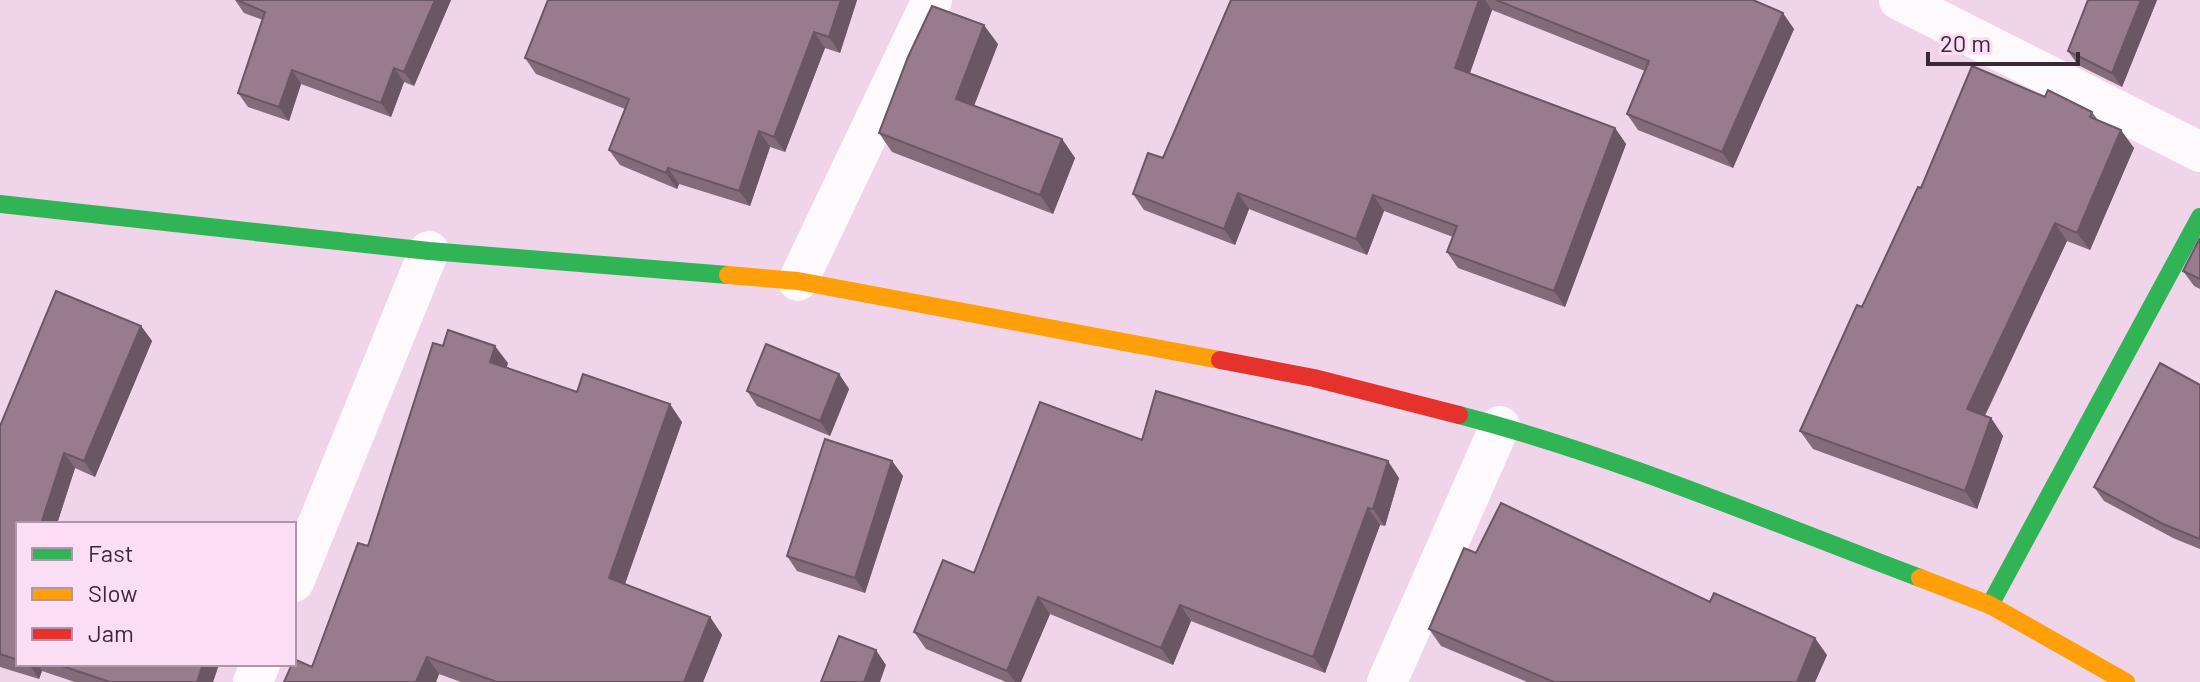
<svg xmlns="http://www.w3.org/2000/svg" width="2200" height="682" font-family="Barlow,sans-serif">
  <style>
    .lines { fill: none; stroke-linecap: round; stroke-linejoin: round }
    .street { stroke: #fdf9fc; stroke-width: 40 }
    .fast { stroke: #30b455; stroke-width: 18 }
    .slow { stroke: #ff9f0a; stroke-width: 18 }
    .jam { stroke: #e5322d; stroke-width: 18 }
    .wall { fill: #836b7a }
    .shaded-wall { fill: #6a5763 }
    .building { fill: #987c8e; stroke: #6a5763; stroke-width: 2 }
  </style>
  <rect width="100%" height="100%" fill="#efd4ea"/>
  <g class="lines">
    <path class="street" d="M1899 0 2200 152
      M798 281 932 0
      M294 582 429 251
      M253 682 260 664
      M1387 682 1500 426"/>
    <path class="fast" d="M0 204 429 251 728 275
      M1459 415C1617 456 1768 521 1920 578
      M1990 605 2200 217"/>
    <path class="slow" d="M728 275 798 281 1220 360
      M1920 578 1990 605 2126 682"/>
    <path class="jam" d="M1220 360 1314 378 1459 415"/>
  </g>
  <path class="wall" d="M235 0H451L414 86 404 82 391 117 301 84 289 121 248 107 238 93 263 20 244 13Z
    M548 0H857L840 53 825 48 785 152 770 147 750 206 679 184 677 189 620 165 609 150 625 109 536 74 525 58Z
    M1231 0H1753L1794 29 1733 168 1638 130 1627 114 1645 71 1492 10 1470 73 1615 128 1626 144 1565 307 1458 268 1447 252 1453 237 1384 211 1367 255 1249 209 1235 245 1144 210 1133 194 1163 158Z
    M2088 0H2157L2122 87 2078 65 2068 51Z
    M998 44 974 106 1062 139 1075 158 1053 214 892 152 879 133Z
    M2092 112 2098 120 2134 148 2090 250 2067 241 1985 416 1991 418 2003 436 1977 509 1813 449 1800 431 1921 188Z
    M2200 238V289L2194 286 2183 271Z
    M141 326 152 341 95 477 75 468 57 524H18V664H219L213 682H75L42 671 39 679 0 667V426Z
    M508 363 506 368 577 392 682 422 625 584 710 617 722 635 703 682H461L439 674 436 682H284L312 667 368 546Z
    M839 374 849 389 830 436 757 406 747 391Z
    M2200 385V549L2173 538 2104 501 2094 487Z
    M1142 440 1399 478 1385 526 1380 525 1325 673 1191 621 1173 665 1050 614 1021 682H1006L926 649 914 632 974 573Z
    M892 461 903 476 865 593 797 571 787 556Z
    M1476 553 1710 602 1827 655 1815 682H1527L1441 646 1429 629Z"/>
  <path class="shaded-wall" d="M435 0H451L414 86 404 72Z
    M841 0H857L840 53 829 37Z
    M1479 0H1485L1492 10 1466 84 1455 68Z
    M2141 0H2157L2122 87 2112 73Z
    M1783 13 1794 29 1733 168 1722 152Z
    M984 25 998 44 969 118 956 99Z
    M814 32 825 48 785 152 774 137Z
    M394 68 404 82 391 117 381 103Z
    M292 70 301 84 289 121 279 107Z
    M1615 128 1626 144 1565 307 1554 291Z
    M2121 130 2134 148 2090 250 2077 233Z
    M759 131 770 147 750 206 739 191Z
    M1062 139 1075 158 1053 214 1040 195Z
    M668 168 679 184 677 189 666 173Z
    M1238 193 1249 209 1235 245 1224 229Z
    M1373 195 1384 211 1367 255 1356 239Z
    M2055 223 2067 241 1979 427 1967 409Z
    M141 326 152 341 95 477 84 461Z
    M495 346 508 363 503 380 490 362Z
    M839 374 849 389 830 436 820 421Z
    M670 404 682 422 621 595 609 578Z
    M1991 418 2003 436 1977 509 1965 491Z
    M64 453 75 468 57 524H41Z
    M892 461 903 476 865 593 855 578Z
    M1388 461 1399 478 1385 526 1373 509Z
    M1368 508 1380 525 1325 673 1313 657Z
    M1038 597 1050 614 1021 682H1015L1007 671Z
    M1180 605 1191 621 1173 665 1161 648Z
    M710 617 722 635 703 682H684Z
    M1815 638 1827 655 1815 682H1797Z
    M876 650 886 665 880 682H864Z
    M427 657 439 674 436 682H416Z
    M29 664H37L42 671 39 679Z
    M203 664H219L213 682H197Z"/>
  <path class="building" d="M237 0H435L404 72 394 68 381 103 292 70 279 107 238 93 265 12Z
    M548 0H841L829 37 814 32 774 137 759 131 739 191 668 168 666 173 609 150 629 99 525 58Z
    M1231 0H1479L1455 68 1615 128 1554 291 1447 252 1457 226 1373 195 1356 239 1238 193 1224 229 1133 194 1148 153 1163 158Z
    M1496 0H1753L1783 13 1722 152 1627 114 1649 61Z
    M2088 0H2141L2112 73 2068 51Z
    M932 6 984 25 956 99 1062 139 1040 195 879 133 908 57Z
    M1972 66 2045 97 2048 90 2092 112 2090 117 2121 130 2077 233 2055 223 1967 409 1991 418 1965 491 1800 431 1857 305 1862 307 1918 187 1921 188Z
    M2200 238V279L2183 271Z
    M56 291 141 326 84 461 64 453 41 524H18V660L0 654V426Z
    M448 330 495 346 490 362 577 392 583 374 670 404 609 578 710 617 684 682H497L427 657 416 682H284L292 664H294V659L312 667 358 543 368 546 433 343 443 346Z
    M766 344 839 374 820 421 747 391Z
    M2160 363 2200 385V539L2163 524 2094 487Z
    M1156 391 1388 461 1373 509 1368 508 1313 657 1180 605 1161 648 1038 597 1007 671 914 632 943 560 974 573 1040 402 1142 440Z
    M825 439 892 461 855 578 787 556Z
    M1501 503 1710 602 1714 593 1815 638 1797 682H1554L1429 629 1464 548 1476 553Z
    M839 636 876 650 864 682H821Z
    M56 664H203L197 682H110Z"/>
  <rect x="16" y="522" width="280" height="144" fill="#fbddf5" stroke="#ae95a9" stroke-width="2"/>
  <rect x="32" y="548" width="40" height="12" fill="#30b455" stroke="#ae95a9" stroke-width="2"/>
  <text x="88" y="562" font-size="24" fill="#3b2837">Fast</text>
  <rect x="32" y="588" width="40" height="12" fill="#ff9f0a" stroke="#ae95a9" stroke-width="2"/>
  <text x="88" y="602" font-size="24" fill="#3b2837">Slow</text>
  <rect x="32" y="628" width="40" height="12" fill="#e5322d" stroke="#ae95a9" stroke-width="2"/>
  <text x="88" y="642" font-size="24" fill="#3b2837">Jam</text>
  <path d="M1928 52v12h150v-12" fill="none" stroke="#3b2837" stroke-width="4"/>
  <text x="1940" y="52" font-size="24" fill="#3b2837" stroke="#fbddf5" stroke-width="6" paint-order="stroke">20 m</text>
</svg>
